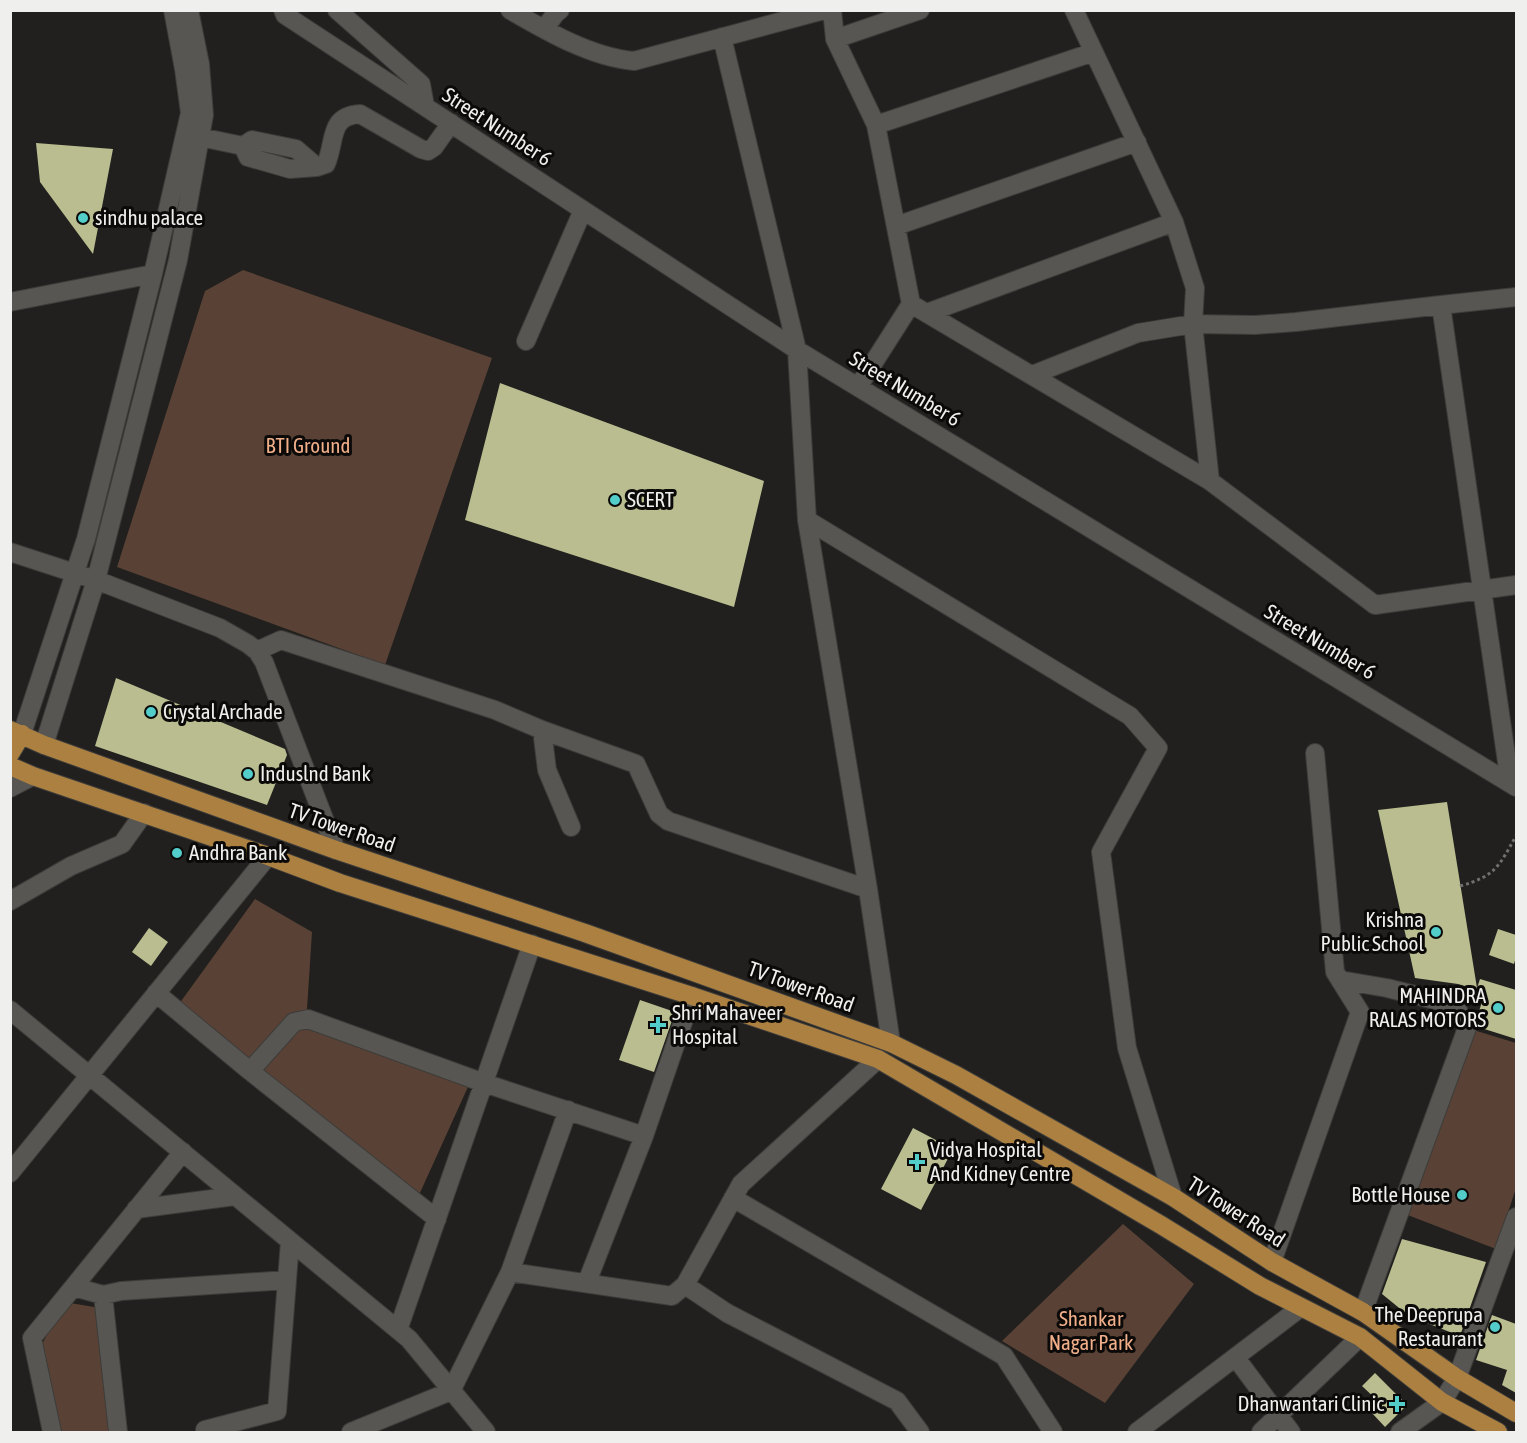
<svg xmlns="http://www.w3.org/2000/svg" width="1527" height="1443" font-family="'Asap Condensed',sans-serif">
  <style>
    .green { fill: #594235 }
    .building { fill: #b9bd8f }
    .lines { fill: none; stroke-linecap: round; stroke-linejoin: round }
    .minor-casing { stroke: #3d3c3a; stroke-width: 20 }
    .major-casing { stroke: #3d3c3a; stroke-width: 20 }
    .path { stroke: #70706e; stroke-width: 3; stroke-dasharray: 3 3; stroke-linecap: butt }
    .minor { stroke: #575652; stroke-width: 18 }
    .major { stroke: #ac8040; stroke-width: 18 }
    .poi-dot { fill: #53cdca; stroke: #0b0a09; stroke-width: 2 }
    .labels { text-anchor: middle; stroke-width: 6; stroke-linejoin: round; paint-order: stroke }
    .street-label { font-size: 21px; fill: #efefed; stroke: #0b0a09 }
    .poi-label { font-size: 21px; fill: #efefed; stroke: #0b0a09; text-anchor: start }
    .park-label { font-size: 21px; fill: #f0ae89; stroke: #0b0a09 }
  </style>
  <rect width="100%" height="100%" fill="#21201e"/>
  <path class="green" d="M243 270 492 358 385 665 117 567 205 291Z
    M255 899 312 932 307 1009 472 1078 419 1195 179 1004Z
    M1467 1028 1516 1043V1188L1496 1249 1405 1214Z
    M1123 1224 1194 1284 1105 1403 1002 1341Z
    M64 1302 106 1309 126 1432H62L40 1348Z"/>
  <path class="building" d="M36 143 113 149 93 254 40 182Z
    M500 383 764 481 734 607 465 520Z
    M116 678 285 749 287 755 267 805 95 746Z
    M1447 802 1477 988 1480 979 1516 990V1039L1478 1027 1476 1021 1485 992 1458 984 1415 978 1378 810Z
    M149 928 168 942 151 966 132 952Z
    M1498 929 1516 935V957L1514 964 1489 955Z
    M640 1000 675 1012 654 1072 619 1060Z
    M913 1128 953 1149 921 1210 881 1189Z
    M1402 1239 1486 1262 1460 1336 1409 1316 1382 1294Z
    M1492 1315 1516 1324V1393L1502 1385 1507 1370 1476 1360Z
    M1375 1373 1407 1405 1385 1427 1371 1412 1380 1403 1362 1386Z"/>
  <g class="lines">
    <g class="minor-casing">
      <path id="minor" d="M283 10 285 15 797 350 1516 787
        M337 10 421 84 425 106
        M510 10C548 32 591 57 634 61L824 10
        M832 10 835 39 876 125 911 304
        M1074 10 1174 222 1195 288 1193 324 1210 481
        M544 29 556 13 560 10
        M722 37 797 350 807 520 868 889 891 1043
        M835 39 920 10
        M876 125 1094 52
        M200 137 243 146 248 157 290 169 317 167 296 149 252 140 243 146
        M317 167 326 164C336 141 328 116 360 114L421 149 428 151 434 147 451 123
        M896 226 1137 142
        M10 302 153 274
        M927 313 1174 222
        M526 341 583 210
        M1032 375 1138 333 1193 324 1255 325 1296 322 1441 305
        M858 387 911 304 1210 481 1375 605 1516 585
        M807 520 1130 716 1158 748 1101 852 1127 1048 1173 1197
        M10 552 96 580 220 628 248 644 257 651 264 662 336 850
        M257 651 281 640 495 710 542 730 636 764 659 814 668 821 868 889
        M542 730 547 770 571 827
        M22 734 86 539 153 274 190 113 184 69 173 10
        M44 745 96 580 178 260 204 115 200 64 189 10
        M1510 783 1441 305 1516 297
        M10 788 33 776
        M10 901 71 866 122 844 144 813
        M1340 980 1387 988 1455 1005 1467 1028 1363 1312
        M156 993 250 1071 437 1219
        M10 1010 409 1339 486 1432
        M878 1059 741 1184 685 1285 727 1313 897 1401 920 1432
        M250 1071 294 1022 308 1019 484 1083 644 1136 692 996
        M10 1173 268 856
        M733 1198 1004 1356 1053 1432
        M136 1209 235 1196
        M1272 1262 1360 1012 1335 972 1315 753
        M510 1272 672 1296 685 1285
        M587 1282 644 1136
        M74 1287 103 1295 121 1291 287 1280
        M103 1295 118 1432
        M398 1330 532 944
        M1236 1358 1291 1432
        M52 1432 32 1338 183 1152
        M205 1432V1430L277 1411 290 1241
        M351 1432 451 1391 510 1272 568 1110
        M1137 1432 1300 1308
        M1261 1432 1360 1337
        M1400 1432 1442 1402 1457 1378 1516 1217"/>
    </g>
    <g class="major-casing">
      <path id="major" d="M10 730 44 745 336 850 585 933 891 1043 956 1075 1173 1197 1272 1262 1363 1312 1457 1378 1516 1413
        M10 754 22 734
        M10 766 33 776 268 856 340 883 692 996 878 1059 1161 1225 1260 1286 1360 1337 1442 1402 1498 1432"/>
    </g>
    <path class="path" d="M1460 886C1496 876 1499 866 1516 836"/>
    <use href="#minor" class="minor"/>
    <use href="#major" class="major"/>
  </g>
  <g class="poi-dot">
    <circle cx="83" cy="218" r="6"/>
    <circle cx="615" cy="500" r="6"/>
    <circle cx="151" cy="712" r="6"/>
    <circle cx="248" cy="774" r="6"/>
    <circle cx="177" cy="853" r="6"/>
    <circle cx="1436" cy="932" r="6"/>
    <circle cx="1498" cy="1008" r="6"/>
    <path d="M655 1016h6v6h6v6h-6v6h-6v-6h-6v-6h6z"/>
    <path d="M914 1153h6v6h6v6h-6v6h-6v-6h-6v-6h6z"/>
    <circle cx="1462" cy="1195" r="6"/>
    <circle cx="1495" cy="1327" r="6"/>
    <path d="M1394 1395h6v6h6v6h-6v6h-6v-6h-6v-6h6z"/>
  </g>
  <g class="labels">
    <g class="street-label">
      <text transform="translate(497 127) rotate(33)" y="7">Street Number 6</text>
      <text transform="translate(905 389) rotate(31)" y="7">Street Number 6</text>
      <text transform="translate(1320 642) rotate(31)" y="7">Street Number 6</text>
      <text transform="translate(342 828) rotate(19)" y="7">TV Tower Road</text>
      <text transform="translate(801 987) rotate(20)" y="7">TV Tower Road</text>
      <text transform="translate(1236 1212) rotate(33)" y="7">TV Tower Road</text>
    </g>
    <g class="poi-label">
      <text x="95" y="225">sindhu palace</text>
      <text x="627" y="507">SCERT</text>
      <text x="163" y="719">Crystal Archade</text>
      <text x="260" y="781">Induslnd Bank</text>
      <text x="189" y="860">Andhra Bank</text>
      <text x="1424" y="927" text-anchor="end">Krishna<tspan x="1424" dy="24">Public School</tspan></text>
      <text x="1486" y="1003" text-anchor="end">MAHINDRA<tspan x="1486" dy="24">RALAS MOTORS</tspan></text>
      <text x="672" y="1020">Shri Mahaveer<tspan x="672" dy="24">Hospital</tspan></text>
      <text x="930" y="1157">Vidya Hospital<tspan x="930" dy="24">And Kidney Centre</tspan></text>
      <text x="1450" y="1202" text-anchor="end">Bottle House</text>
      <text x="1483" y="1322" text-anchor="end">The Deeprupa<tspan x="1483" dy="24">Restaurant</tspan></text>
      <text x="1384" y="1411" text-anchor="end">Dhanwantari Clinic</text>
    </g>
    <g class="park-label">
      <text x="308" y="453">BTI Ground</text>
      <text x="1091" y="1326">Shankar<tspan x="1091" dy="24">Nagar Park</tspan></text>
    </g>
  </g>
  <rect width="1527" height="1443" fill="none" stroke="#efefed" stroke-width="24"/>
</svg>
